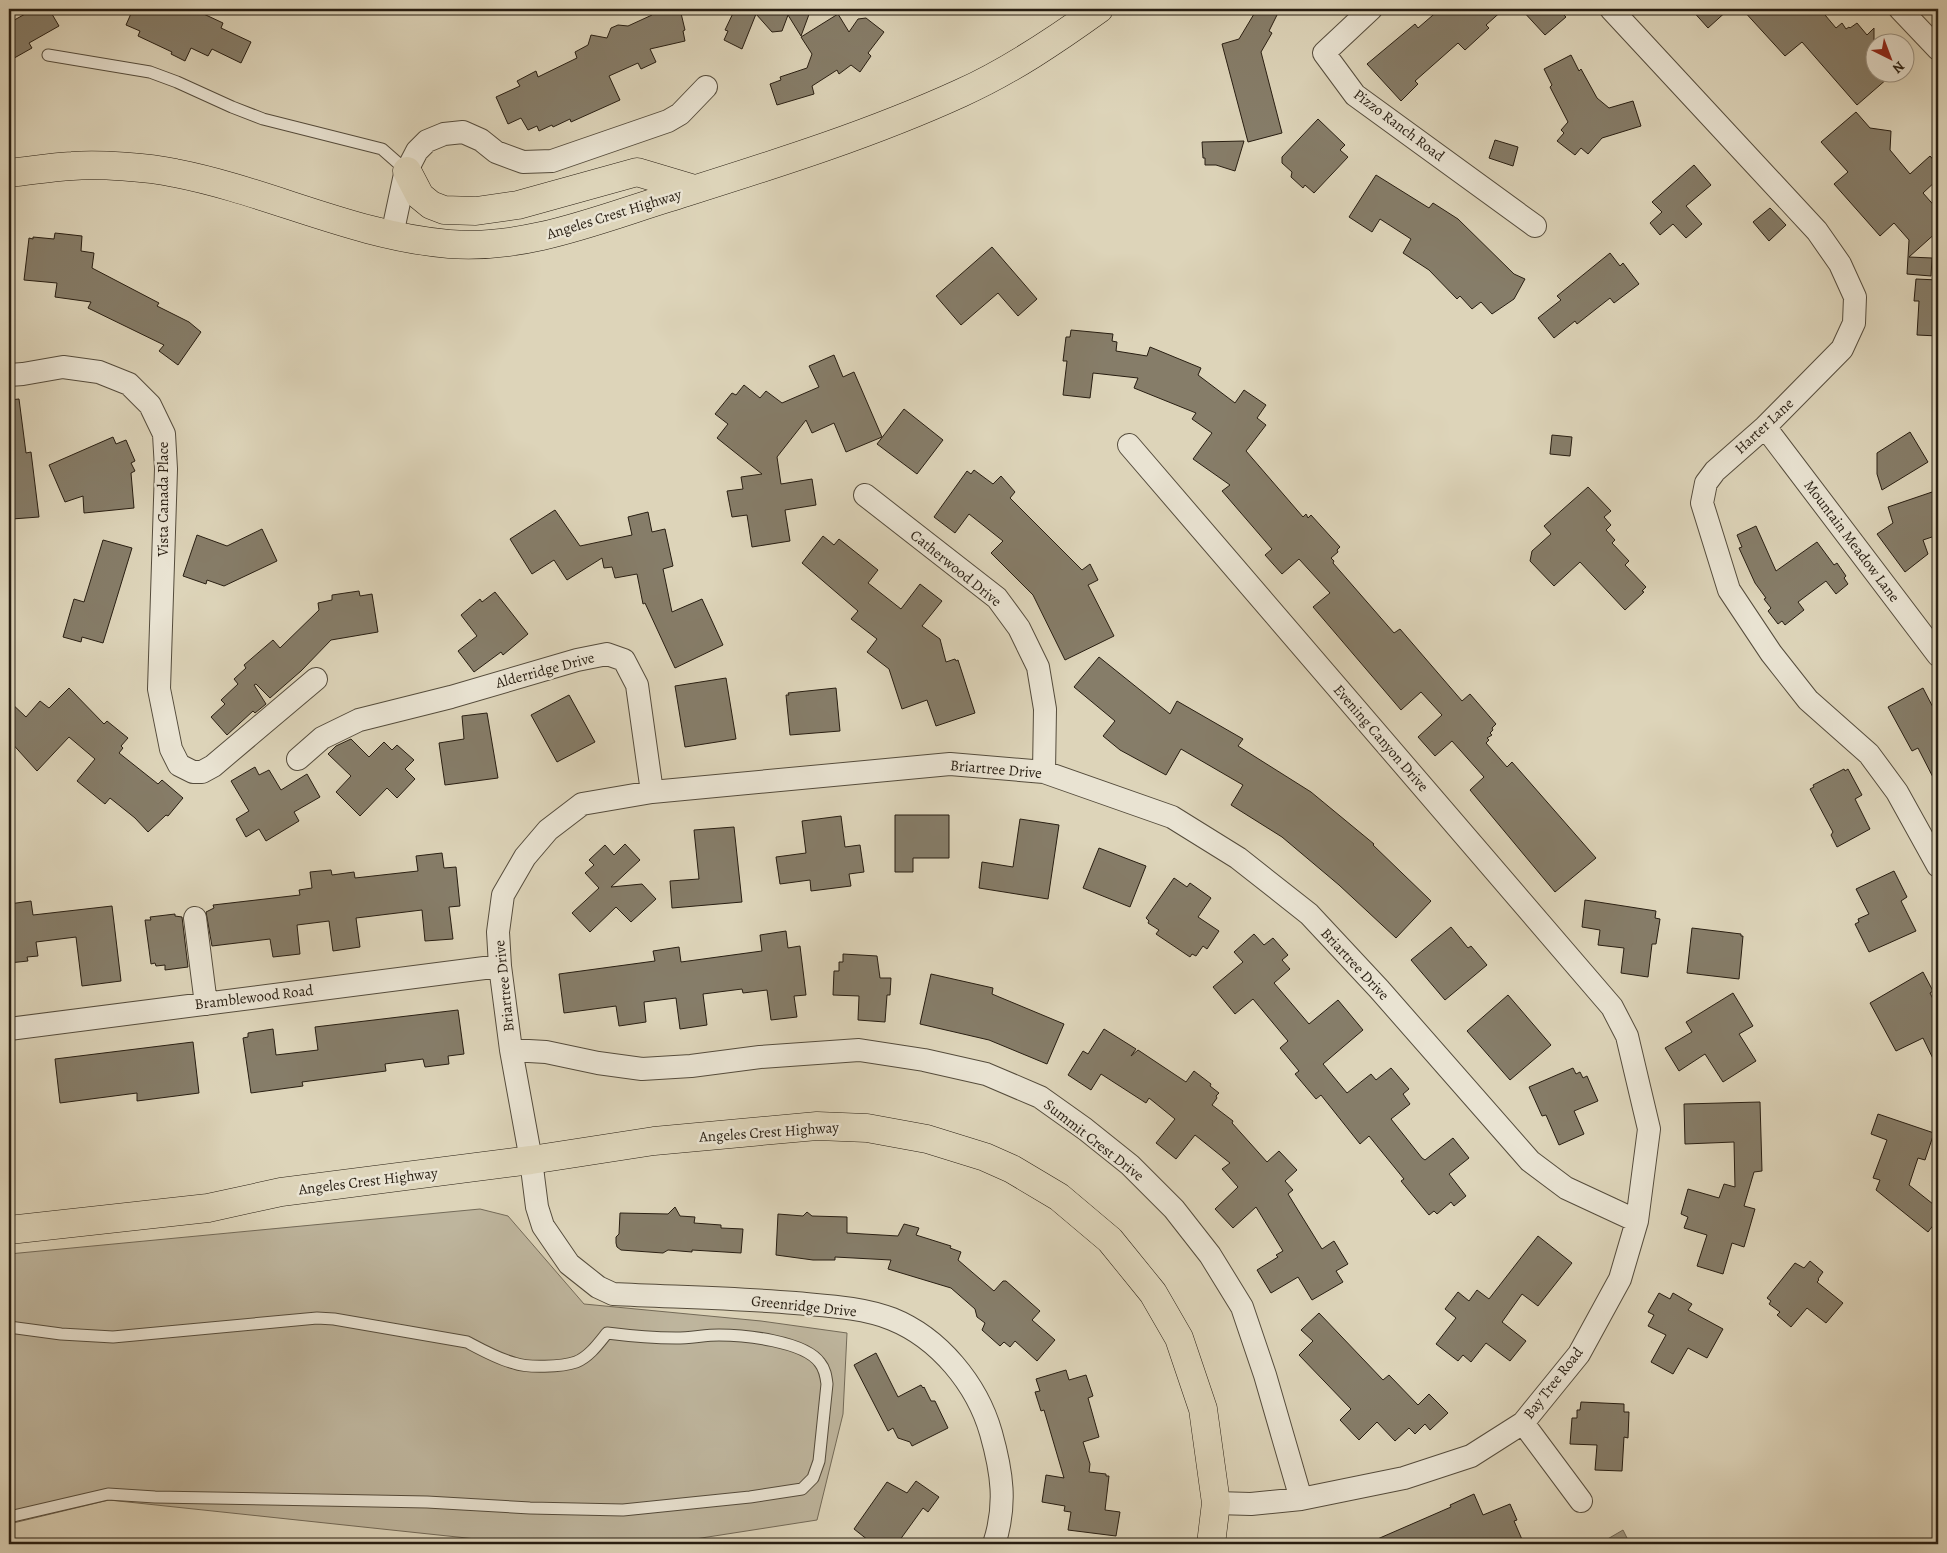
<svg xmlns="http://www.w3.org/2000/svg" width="1947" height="1553" font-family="Alegreya,serif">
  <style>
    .green { fill: #beb59d; stroke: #736a58 }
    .water { fill: #9f9680; stroke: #6f6654 }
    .building { fill: #867d69; stroke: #281e12 }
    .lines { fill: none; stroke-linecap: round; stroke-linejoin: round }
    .lane-casing { stroke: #554c3c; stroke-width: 13 }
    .street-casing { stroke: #554c3c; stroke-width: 24 }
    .primary-casing { stroke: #281e12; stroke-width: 29 }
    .lane { stroke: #e9e3d2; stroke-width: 11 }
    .street { stroke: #e9e3d2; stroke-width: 22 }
    .primary { stroke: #ddd4b9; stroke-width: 28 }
    .labels { text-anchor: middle; stroke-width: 5; stroke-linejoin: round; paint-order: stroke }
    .street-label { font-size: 15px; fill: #281e12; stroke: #e9e3d2 }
  </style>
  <rect width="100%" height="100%" fill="#ddd4b9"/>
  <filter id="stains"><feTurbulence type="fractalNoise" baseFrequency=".004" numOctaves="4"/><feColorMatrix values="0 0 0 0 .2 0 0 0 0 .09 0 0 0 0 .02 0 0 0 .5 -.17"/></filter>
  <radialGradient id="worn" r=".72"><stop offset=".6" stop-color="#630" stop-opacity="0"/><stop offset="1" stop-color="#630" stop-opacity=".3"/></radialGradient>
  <path class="green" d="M480 1209 508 1216 584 1304 761 1321 847 1333 843 1414 817 1520 695 1539 495 1541 109 1500 9 1524V1254Z"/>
  <path class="water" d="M1623 1530 1630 1544H1599Z"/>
  <path class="building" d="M34 9H49L59 26 29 43 32 48 9 61V23Z
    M133 9H193L223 23 221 28 251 42 241 63 212 49 208 56 191 48 185 61 171 54 172 52 138 36 140 31 126 25Z
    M651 9H680L685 30 683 31 685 41 650 49 656 62 641 69 638 63 609 76 620 100 571 122 570 119 553 127 552 125 539 131 537 126 528 130 521 118 508 124 496 97 520 86 517 81 536 71 538 77 577 58 575 52 588 45 591 35 607 38 611 28 618 25 628 26 652 15Z
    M735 9H811L801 36 788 15 782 31 772 32 756 14 742 49 724 40 728 31 725 30Z
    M1257 9H1280L1269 31 1272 33 1261 52 1282 133 1248 142 1222 44 1239 39Z
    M1440 9H1504L1486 25 1489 28 1465 50 1458 43 1415 81 1418 84 1401 101 1367 64 1415 24 1418 28Z
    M1521 9H1558L1566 17 1545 35Z
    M1691 9H1729L1708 28Z
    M1742 9H1820L1836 28 1842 23 1846 29 1849 27 1850 28 1857 23 1867 35 1874 28V72H1895L1857 105 1802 42 1785 56Z
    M838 14 849 32 858 19 866 18 884 32 868 53 871 56 860 72 851 65 839 74 837 70 812 86 814 94 777 105 770 84 781 80 780 77 807 68 812 54 801 37Z
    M1571 55 1579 71 1581 69 1597 98 1609 108 1633 101 1641 126 1602 138 1588 154 1581 148 1575 155 1557 141 1564 133 1561 130 1568 122 1550 87 1552 85 1544 69Z
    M1856 112 1870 128 1891 131 1890 150 1910 174 1930 156 1938 165V179L1923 193 1938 210V231L1909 257 1932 258 1931 276 1907 274 1909 240 1894 223 1880 236 1834 184 1848 172 1821 142Z
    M1318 119 1345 145 1340 150 1348 157 1314 193 1305 185 1303 188 1291 177 1292 172 1282 163V157Z
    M1495 140 1518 147 1513 166 1489 158Z
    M1244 141 1235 171 1216 165H1205V158H1203L1202 142Z
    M1694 165 1711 185 1686 206 1702 224 1686 238 1673 224 1660 235 1650 223 1662 212 1652 202Z
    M1376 175 1429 208 1433 203 1458 219 1514 274 1525 279 1514 299 1492 314 1481 302 1472 309 1460 296 1457 299 1429 270 1403 253 1411 239 1380 219 1372 232 1349 217Z
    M1770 208 1786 225 1769 241 1753 222Z
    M55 233 82 236 81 251 94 253 92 268 159 303 157 306 189 322 201 332 178 365 159 351 164 345 88 308 91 302 55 297 57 283 24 280 29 238 33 239V237L54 239Z
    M992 247 1037 299 1018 316 998 293 961 325 936 296Z
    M1610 253 1620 266 1623 263 1639 284 1614 303 1610 298 1577 324 1575 321 1554 338 1538 318 1561 300 1557 296Z
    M1916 279 1938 280V336L1917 335 1919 301H1914Z
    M1071 330 1113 334 1112 341 1117 342 1116 351 1147 356 1150 347 1201 368 1198 375 1235 403 1244 390 1266 405 1257 418 1266 425 1246 451 1303 517 1306 514 1308 518 1311 515 1340 547 1337 550 1338 552 1331 558 1334 561 1333 563 1394 633 1400 629 1462 701 1470 694 1496 724 1492 728 1493 730 1490 733 1492 735 1487 738 1489 740 1486 743 1507 767 1512 762 1596 858 1555 892 1470 790 1484 777 1452 741 1435 756 1418 737 1442 715 1421 692 1401 710 1313 607 1330 593 1299 559 1282 574 1265 555 1272 549 1222 491 1230 485 1193 459 1212 433 1192 419 1196 413 1134 388 1138 378 1093 373 1090 398 1063 395 1067 361H1063L1066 337H1070Z
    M834 355 843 377 854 372 882 437 846 452 834 423 812 433 806 420 777 457 781 484 812 479 816 505 785 510 790 541 752 547 747 515 732 517 727 491 743 489 741 477 762 474 717 438 728 424 715 414 732 393 736 395 744 385 760 398 766 391 782 403 819 387 809 366Z
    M19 399 26 453 31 452 39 517 12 519 9 496V400Z
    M904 409 943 440 917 474 877 444Z
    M1910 432 1928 462 1882 490 1877 474V453Z
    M1552 435 1572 437 1570 456 1550 454Z
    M113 437 116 444 126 440 135 461 131 463 135 471 131 473 134 508 84 513 83 496 65 502 49 465Z
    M974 470 993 484 1001 476 1015 492 1010 498 1082 570 1090 564 1098 580 1088 585 1114 636 1065 660 1033 595 991 553 1003 541 969 514 955 533 934 517 967 471 971 474Z
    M1588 487 1611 511 1604 517 1611 525 1606 530 1615 540 1612 543 1629 561 1625 565 1646 587 1642 591 1644 592 1625 610 1580 562 1554 586 1530 561 1532 551 1551 534 1544 526Z
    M1938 490V535L1923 540 1928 554 1905 572 1877 534 1893 523 1888 507Z
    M555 510 580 546 632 535 628 517 648 512 652 532 665 529 673 566 663 569 672 612 702 599 723 645 675 668 645 603 643 604 637 574 615 578 612 567 604 568 602 558 567 580 554 560 532 574 510 539Z
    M1756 526 1776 571 1817 542 1834 565 1837 563 1846 576 1844 578 1848 584 1836 594 1826 581 1798 602 1804 610 1785 625 1782 621 1778 624 1768 611 1771 608 1764 599 1766 598 1755 583 1739 548 1742 547 1737 535Z
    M262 529 277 561 224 586 207 580 206 584 183 576 197 535 227 546Z
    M823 536 834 545 839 539 878 570 868 583 901 609 920 584 942 601 922 626 940 639 946 662 955 659 956 661 958 660 975 713 936 726 927 700 902 709 889 669 867 652 877 639 851 619 858 611 802 563Z
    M103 540 132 548 103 643 82 637 81 642 63 637 74 599 84 602Z
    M359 591 360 596 372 594 378 632 331 640 301 671 270 698 256 684 254 685 266 704 255 713 253 711 227 735 211 717 225 704 221 700 238 684 234 679 246 668 244 665 273 640 280 648 319 610 318 603 332 600V595Z
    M495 592 528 634 503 655 501 652 474 672 458 651 477 636 461 615 480 599 482 602Z
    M1099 657 1170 714 1177 701 1243 739 1238 746 1311 792 1374 844 1373 845 1431 901 1396 938 1339 885 1282 837 1231 805 1243 785 1181 749 1166 775 1120 750 1103 736 1115 721 1074 687Z
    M726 678 736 739 685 747 675 686Z
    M69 688 104 724 107 721 128 738 121 746 123 748 119 753 158 784 162 780 183 798 168 816 166 815 148 832 135 818 110 798 105 804 77 781 95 759 69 737 37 771 9 740V701L26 717 40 701 49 708Z
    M836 688 840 731 790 735 786 695H789L788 693Z
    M1923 688 1938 717V787L1918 748 1912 751 1888 707Z
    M569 695 595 742 557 762 531 715Z
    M487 713 498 778 445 785 439 743 464 739 462 716Z
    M351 739 369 757 384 742 392 750 397 745 414 760 405 769 415 779 397 798 387 788 360 816 336 792 351 776 328 754 336 746Z
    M255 767 259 775 269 770 281 790 307 774 320 797 294 812 299 821 266 841 259 829 246 837 236 819 249 811 231 781Z
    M1844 769 1845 771 1848 769 1862 795 1855 799 1870 829 1837 847 1831 835 1833 832 1810 789 1814 787 1813 785Z
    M895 815H949V858H913V872H895Z
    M841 816 845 847 860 845 864 872 849 874 851 886 811 891 810 880 780 884 776 857 806 853 802 821Z
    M1020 819 1059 825 1048 899 979 888 982 862 1013 867Z
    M734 827 742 902 672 908 670 881 699 879 694 830Z
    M625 844 640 860 611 887 642 884 656 899 631 922 616 907 590 932 572 913 599 888 585 873 594 865 589 860 605 845 614 855Z
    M1099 848 1146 866 1130 907 1083 888Z
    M442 853 444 868 456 867 460 906 449 907 453 939 425 941 422 910 356 918 360 947 333 951 329 921 297 925 300 954 273 957 270 939 212 946 206 912 214 908 213 905 300 895 299 890 312 888 310 872 331 870 332 875 354 872 355 878 418 871 416 856Z
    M1894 871 1907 897 1901 901 1916 931 1869 952 1855 924 1859 922 1858 919 1869 914 1856 889Z
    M1174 878 1187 887 1190 883 1211 898 1198 917 1219 931 1207 949 1203 946 1196 956 1192 954 1190 957 1156 934 1159 930 1148 923 1149 921 1146 918Z
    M1585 900 1656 911 1655 918 1660 919 1656 944H1652L1648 977 1621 973 1624 948 1598 945 1600 930 1582 927Z
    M31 901 33 915 112 906 121 981 82 986 76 937 36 942 38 956 27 957 28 961 9 963V904Z
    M175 914V916L182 917 188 967 165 970V965L156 966 155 963 151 964 145 920H151L150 917Z
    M1451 927 1468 948 1471 946 1487 965 1445 1000 1411 960Z
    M1692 928 1741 934V936H1743L1739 979 1687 973Z
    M786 931 788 948 800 946 806 995 794 996 797 1017 771 1020 767 990 743 993 742 989 703 994 707 1025 680 1029 676 998 644 1002 646 1022 619 1026 616 1006 564 1013 559 974 655 961 653 951 679 947 681 962 762 951 760 935Z
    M1254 934 1264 945 1273 938 1288 955 1282 960 1290 969 1274 983 1309 1024 1338 1000 1363 1030 1323 1064 1347 1093 1371 1074 1376 1080 1391 1068 1409 1089 1403 1094 1410 1104 1391 1119 1422 1158 1425 1160 1453 1138 1469 1158 1449 1174 1466 1196 1454 1206 1451 1202 1437 1214 1434 1211 1429 1215 1401 1181 1404 1179 1369 1136 1360 1144 1321 1095 1316 1099 1295 1074 1299 1071 1280 1048 1288 1041 1253 999 1235 1014 1213 987 1243 962 1234 952Z
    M843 954 877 956 880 978H891L890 995H887L885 1022 858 1020 859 996 833 995 834 971H839V962H843Z
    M1923 972 1933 991 1930 993 1938 1009V1069L1923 1038 1896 1051 1870 1003Z
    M931 974 993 988 992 994 1064 1024 1047 1064 989 1040 920 1024Z
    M1733 993 1753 1026 1739 1034 1756 1061 1723 1082 1705 1054 1679 1071 1665 1048 1692 1032 1686 1022Z
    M1508 995 1551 1045 1510 1080 1467 1031Z
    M458 1010 464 1054 448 1056 449 1064 425 1067 423 1059 385 1064 386 1071 302 1082 303 1086 251 1093 243 1038 248 1037V1033L273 1029 276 1055 318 1050 315 1027Z
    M1104 1029 1136 1049 1131 1056 1138 1050 1186 1082 1194 1071 1211 1084 1210 1086 1219 1093 1216 1096 1217 1098 1212 1105 1233 1121 1232 1123 1267 1162 1279 1151 1297 1170 1285 1181 1293 1190 1288 1194 1322 1249 1334 1241 1348 1264 1336 1271 1343 1282 1312 1300 1298 1277 1271 1293 1257 1270 1278 1257 1276 1255 1283 1251 1256 1207 1233 1228 1215 1209 1238 1187 1222 1169 1230 1163 1195 1135 1176 1159 1156 1143 1175 1119 1149 1098 1146 1103 1101 1074 1091 1090 1068 1075 1083 1051 1088 1054Z
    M193 1042 199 1093 137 1101V1093L60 1103 55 1059Z
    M1573 1068 1576 1074 1580 1072 1583 1078 1587 1076 1598 1101 1574 1111 1584 1134 1559 1145 1546 1115 1542 1116 1529 1087Z
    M1760 1102 1762 1171 1754 1172 1744 1206 1755 1209 1744 1247 1732 1243 1723 1274 1697 1266 1707 1235 1684 1228 1688 1217 1681 1214 1688 1189 1719 1198 1724 1184 1735 1187 1734 1142 1685 1144 1684 1104Z
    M1878 1114 1934 1133 1925 1160 1918 1158 1909 1185 1938 1208V1219L1928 1232 1876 1190 1880 1180 1873 1178 1887 1140 1871 1134Z
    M675 1207 680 1216 695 1217 694 1223 721 1225V1228L743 1229 741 1253 692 1250V1252L668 1250 663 1253 621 1250 617 1247 616 1243V1237L619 1234 620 1213 668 1214Z
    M807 1212 812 1216 847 1217V1233L898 1236 904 1224 919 1228 916 1235 951 1246 950 1248 961 1252 958 1260 994 1291 1003 1281H1006L1040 1311 1032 1320 1055 1340 1037 1361 1015 1341 1010 1347 1004 1342 1000 1346 982 1330 985 1323 977 1317 975 1309 951 1288 888 1269 891 1260 835 1257V1260H813L776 1255 778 1214 803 1216Z
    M1538 1236 1572 1263 1538 1306 1522 1294 1502 1322 1526 1341 1510 1361 1486 1343 1471 1362 1463 1355 1458 1361 1436 1344 1456 1318 1445 1309 1458 1292 1469 1301 1477 1290 1489 1299Z
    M1810 1261 1823 1272 1818 1279 1819 1280 1817 1282 1843 1303 1826 1323 1807 1308 1791 1327 1777 1315 1780 1312 1769 1304 1771 1301 1767 1298 1795 1263 1804 1268Z
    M1659 1293 1670 1299 1673 1293 1692 1304 1688 1310 1723 1329 1707 1358 1688 1348 1673 1374 1651 1362 1666 1335 1648 1326 1654 1315 1648 1312Z
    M1319 1313 1383 1380 1389 1375 1418 1405 1429 1394 1448 1413 1430 1430 1425 1424 1415 1434 1409 1428 1395 1441 1377 1422 1359 1440 1340 1420 1351 1409 1299 1355 1313 1341 1301 1330Z
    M876 1353 898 1397 921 1385 923 1388 924 1387 931 1401H935L948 1428 912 1446 910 1442 898 1438 893 1428 888 1431 854 1365Z
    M1066 1370 1069 1380 1086 1375 1093 1396 1088 1398 1099 1437 1083 1442 1090 1464 1089 1472 1106 1474V1476H1109L1105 1510 1120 1512 1116 1536 1068 1530 1071 1512 1064 1511 1065 1506 1042 1502 1046 1475 1064 1478 1044 1410 1041 1411 1035 1392 1040 1391 1036 1379Z
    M1581 1402 1624 1404V1412H1629L1628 1438 1624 1437 1622 1471 1595 1470 1597 1445 1570 1444 1572 1418H1577V1410H1580Z
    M916 1481 939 1497 928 1512 923 1508 897 1544H873L854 1529 887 1482 907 1493Z
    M1474 1494 1483 1515 1510 1504 1517 1520 1514 1521 1524 1544H1366L1451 1507 1450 1505Z"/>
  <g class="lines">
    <g class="lane-casing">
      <path id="lane" d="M48 55 150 72 177 82 232 107 263 119 382 149 407 171
        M9 1327 61 1334 113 1337 317 1318 334 1319 467 1342C482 1350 498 1359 514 1363 527 1368 562 1367 576 1362 589 1357 599 1343 607 1333 631 1336 653 1338 676 1338 691 1338 705 1335 719 1335 744 1335 805 1341 820 1363 825 1369 826 1376 827 1384L819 1461 813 1478 802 1489 750 1497 623 1510 530 1508 427 1502 155 1497 108 1494 9 1517"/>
    </g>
    <g class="street-casing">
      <path id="street" d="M1371 9 1324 53 1355 95 1535 226
        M1611 9 1817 231 1840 264 1855 297 1854 323 1842 349 1765 427 1715 471 1706 483 1702 503 1729 590 1771 653 1808 700 1869 754 1897 792 1938 866
        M1900 9 1938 49
        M392 235 405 174 417 151 427 141 444 134 463 132 481 140 496 152 523 162 552 161 668 121 680 114 706 87
        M9 375 23 374 63 367 99 372 129 384 150 405 164 434 166 469 159 689 171 749 179 765 193 772H202L213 766 316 679
        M1765 427 1938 655
        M1129 445 1612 1007 1627 1036 1649 1129 1637 1221 1620 1279 1579 1354 1523 1423 1471 1456 1404 1478 1301 1499 1251 1504 1216 1503
        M865 495 997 598 1019 628 1038 667 1045 709 1044 772
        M298 759 322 738 359 720 451 697 577 660 607 654 624 660 637 685 652 792
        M195 918 206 1004
        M9 1029 500 966
        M511 1050 546 1052 598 1063 642 1069 691 1066 760 1057 859 1050 924 1060 986 1074 1040 1097 1085 1129 1130 1165 1174 1209 1210 1255 1242 1307 1265 1375 1301 1499
        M1523 1423 1581 1501
        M994 1544C1007 1505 1002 1472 991 1433 977 1384 939 1338 892 1319 861 1307 827 1306 795 1303 734 1298 673 1297 613 1294L598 1287 569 1264 543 1226 537 1207 531 1160 511 1050 500 966 498 932 503 895 525 857 548 830 582 804 652 792 950 764 1044 772 1172 817 1238 858 1309 914 1379 989 1530 1161 1566 1188 1637 1221"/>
    </g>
    <g class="primary-casing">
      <path id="primary" d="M407 171 420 196 431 205 444 210 476 211 518 205 637 172 694 189
        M9 173C30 171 51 167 72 166 99 164 148 167 175 173 268 191 354 236 449 244 525 250 597 220 668 198 766 167 867 136 961 93 1010 71 1056 40 1099 9
        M9 1230 208 1208 281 1192 531 1160 654 1141 817 1126 867 1128 927 1139 985 1157 1012 1169 1059 1197 1110 1240 1153 1293 1179 1338 1203 1409 1216 1503 1211 1544"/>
    </g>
    <use href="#lane" class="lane"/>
    <use href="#street" class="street"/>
    <use href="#primary" class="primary"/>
  </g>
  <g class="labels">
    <g class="street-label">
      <text transform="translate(1399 125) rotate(37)" y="5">Pizzo Ranch Road</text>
      <text transform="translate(614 214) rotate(-17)" y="5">Angeles Crest Highway</text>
      <text transform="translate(1764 426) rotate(-43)" y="5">Harter Lane</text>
      <text transform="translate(163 499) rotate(-90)" y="5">Vista Canada Place</text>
      <text transform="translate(1852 541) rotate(53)" y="5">Mountain Meadow Lane</text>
      <text transform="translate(956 568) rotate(39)" y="5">Catherwood Drive</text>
      <text transform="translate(545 670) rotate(-15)" y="5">Alderridge Drive</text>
      <text transform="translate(1381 738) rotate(49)" y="5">Evening Canyon Drive</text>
      <text transform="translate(996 769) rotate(5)" y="5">Briartree Drive</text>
      <text transform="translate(1355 964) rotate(47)" y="5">Briartree Drive</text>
      <text transform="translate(504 986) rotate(-96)" y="5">Briartree Drive</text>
      <text transform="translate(254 997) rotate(-7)" y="5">Bramblewood Road</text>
      <text transform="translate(769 1132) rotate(-4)" y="5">Angeles Crest Highway</text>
      <text transform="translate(1094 1140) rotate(38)" y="5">Summit Crest Drive</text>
      <text transform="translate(368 1181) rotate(-7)" y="5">Angeles Crest Highway</text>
      <text transform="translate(804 1306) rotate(6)" y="5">Greenridge Drive</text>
      <text transform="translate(1553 1383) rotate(-52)" y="5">Bay Tree Road</text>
    </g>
  </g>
  <rect width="1947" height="1553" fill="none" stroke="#ddd4b9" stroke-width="30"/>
  <rect x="10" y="10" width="1927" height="1533" fill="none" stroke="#281e12" stroke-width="2.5"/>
  <rect x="15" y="15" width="1917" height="1523" fill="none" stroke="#281e12"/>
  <g transform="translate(1890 58) rotate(138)"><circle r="24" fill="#e9e3d2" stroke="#9c9485"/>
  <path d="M0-4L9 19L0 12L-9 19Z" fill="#8f2418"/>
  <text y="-8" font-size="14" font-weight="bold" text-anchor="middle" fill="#281e12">N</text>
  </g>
  <rect width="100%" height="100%" filter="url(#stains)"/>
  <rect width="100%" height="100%" fill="url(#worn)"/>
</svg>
